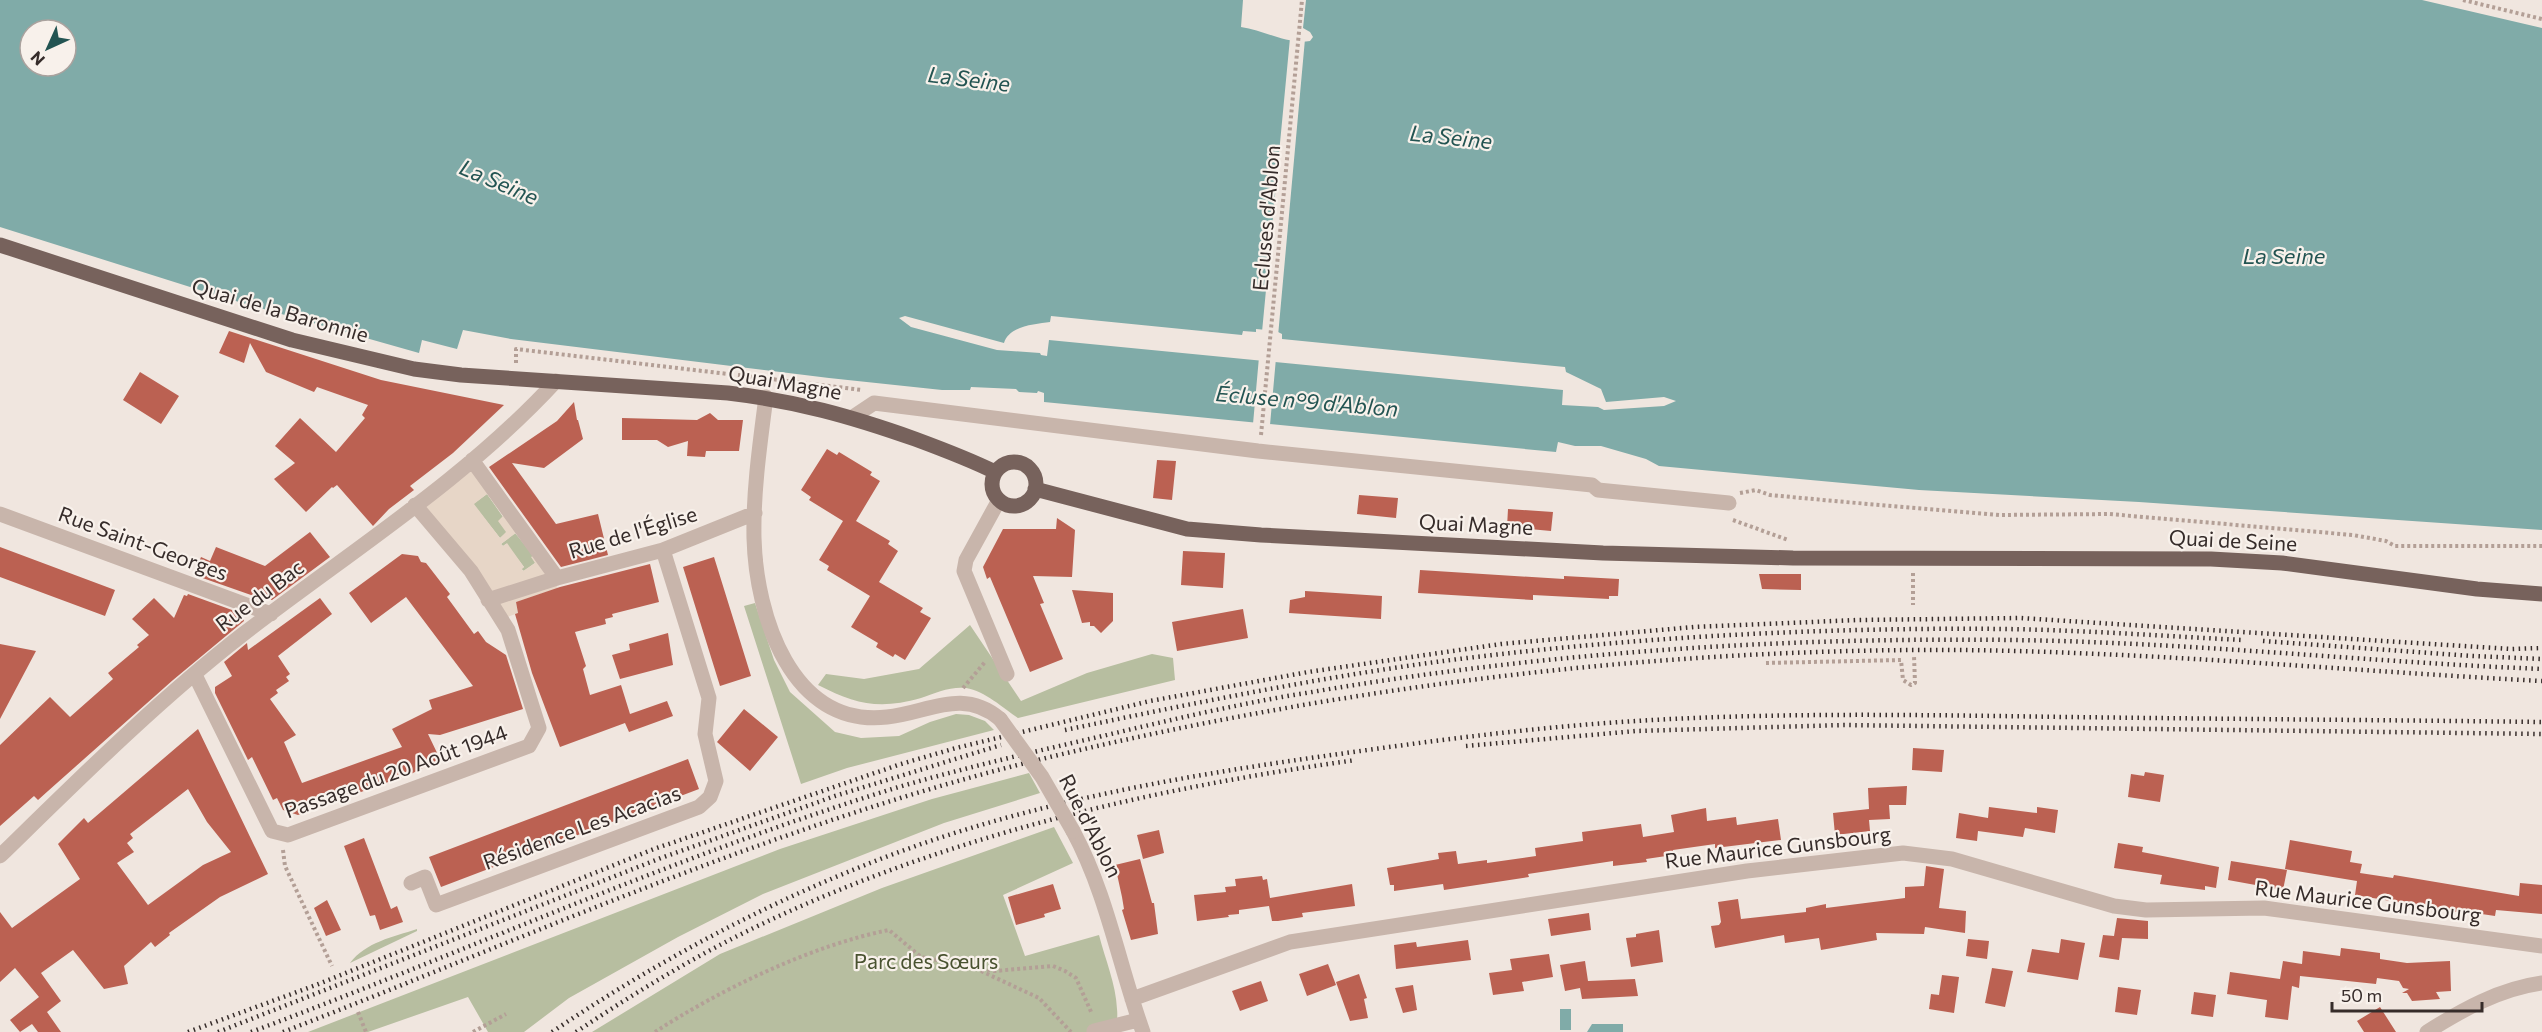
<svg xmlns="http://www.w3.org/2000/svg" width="2542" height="1032" font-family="Commissioner,sans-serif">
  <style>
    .green { fill: #b7bea0 }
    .plaza { fill: #e7d6c7; fill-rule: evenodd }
    .water { fill: #80aba8; fill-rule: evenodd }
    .pier { fill: #f0e6df }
    .building { fill: #bb6152; fill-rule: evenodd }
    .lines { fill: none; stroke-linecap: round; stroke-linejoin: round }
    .path { stroke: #b39f96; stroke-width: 4; stroke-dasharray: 3 3; stroke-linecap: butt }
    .minor { stroke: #c8b5ab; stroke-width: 15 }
    .major { stroke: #77625c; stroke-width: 15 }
    .rail { stroke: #362c2a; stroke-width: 4.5; stroke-dasharray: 1.5 4.5; stroke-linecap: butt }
    .minor-bridge { stroke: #c8b5ab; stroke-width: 15 }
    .labels { text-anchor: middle; stroke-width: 4.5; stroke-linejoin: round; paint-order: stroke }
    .street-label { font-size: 21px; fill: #362c2a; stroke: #f8f1eb }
    .park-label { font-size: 21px; fill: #495230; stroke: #f8f1eb }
    .water-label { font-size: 22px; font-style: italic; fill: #235452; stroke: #f8f1eb }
  </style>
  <rect width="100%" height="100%" fill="#f0e6df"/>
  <path class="green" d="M487 494 503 517 507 532 500 538 473 504Z
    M515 533 533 555 535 563 524 571 521 569 524 567 506 544 503 546 501 544Z
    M755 603 774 660 790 692 835 732 861 738 899 736 930 722 956 714 969 715 985 721 994 730 847 768 801 784 744 606Z
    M970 625 1021 701 1087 673 1152 654 1173 658 1175 680 1018 718C1003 708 985 691 966 688 952 686 934 693 921 698 879 710 855 704 818 685L826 674 864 679 919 669Z
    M1029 773 1040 793 944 823 763 894 678 937 569 998 524 1032H488L468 997 368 1032H308L780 849 932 799Z
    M1054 827 1073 863 1003 895 1025 956 1099 935C1105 959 1116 984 1117 1009 1118 1017 1116 1024 1118 1032H592L720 954 882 888Z
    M417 929V931L350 963C366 942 393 937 417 929Z"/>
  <path class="plaza" d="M475 468 558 588 516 602 518 613 505 618 422 508ZM487 494 503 516 498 521 506 532 500 538 474 504ZM516 533 533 556 531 557 535 563 523 571 522 569 524 567 507 543 503 546 501 544Z"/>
  <path class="water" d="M0 0H1243L1241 27C1264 30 1287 45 1310 41L1313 37 1310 32 1303 28 1306 0H2422L2542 28V530L2139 502 1919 490 1659 466 1646 459 1601 446H1575L1558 442 1556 452 1044 402V393L1038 391 1037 393 1019 392 1016 389 971 387 970 390H942L829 378 511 339 463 330 457 349 422 340 419 353 225 298 0 227ZM30 30H66V66H30ZM905 316 1004 343C1009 326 1035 324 1050 322L1051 316 1242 335 1243 331 1256 332V329L1276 331 1282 334V339L1565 367 1566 372 1601 389 1606 402 1664 397 1676 401 1664 406 1604 410 1598 407 1562 405 1563 390 1049 340 1047 356 1041 355 1040 353 997 350 911 327 899 318Z
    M1560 1009H1571V1030H1560Z
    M1592 1024H1623V1032H1587Z"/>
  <path class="pier" d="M1290 38 1305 39 1278 336 1262 332Z
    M1259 357 1276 358 1270 425 1253 424Z"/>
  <path class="building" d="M229 331 381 380 504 405 453 453 410 486 414 490 389 509 373 526 337 485 333 488 332 487 306 512 274 479 295 463 275 446 300 418 336 452 365 418 362 415 368 405 317 387 314 392 266 372 250 343 244 363 219 353Z
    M140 372 179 396 161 424 123 400Z
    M574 402 577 420H578L583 439 544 468 512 463 556 524 598 514 608 555 561 567 489 467 557 421Z
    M710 413 718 420H743L739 451H706L705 457 687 456 688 441 668 447 657 440H622V418L697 420Z
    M827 449 837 455 839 452 872 472 870 475 880 481 856 521 890 541 888 544 898 551 879 582 923 608 920 612 931 618 905 660 895 654 893 657 876 647 878 643 851 627 870 596 827 570 829 566 819 560 843 521 809 500 811 497 801 490Z
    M1157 460 1176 461 1172 500 1153 498Z
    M1359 495 1398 498 1396 518 1357 514Z
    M1508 509 1553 512 1551 531 1507 527Z
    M1057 518 1075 530 1072 577 1033 576 1044 603 1040 604 1063 659 1030 672 990 577 987 579 983 567 1003 529H1056Z
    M310 532 330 557 272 600H265L194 575 201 557 210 561 216 547 265 566Z
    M0 547 115 590 105 616 0 577Z
    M1183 551 1225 553 1223 588 1181 585Z
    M402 554 418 556 421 562 426 563 450 594 447 597 474 634 478 631 486 642 506 655 523 709 440 735 428 734 440 759 413 773 298 815 283 810 277 798 273 800 252 757 248 760 215 693V687L232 676 224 662 247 643 248 650 320 598 332 614 278 656 290 674 286 677 289 681 276 690 278 693 270 699 296 735 284 742 302 783 402 747 392 729 432 709 429 700 473 686 406 597 371 623 349 593Z
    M714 557 751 676 720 686 683 567Z
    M650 564 659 602 612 614 613 617 605 619 606 624 575 632 586 666 583 669 590 695 621 685 630 714 667 701 673 716 629 732 625 723 560 747 532 673 515 614 518 613 516 602 560 587Z
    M1420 570 1564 579V576L1619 579 1618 596H1609V599L1533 595V600L1418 593Z
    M1759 574H1801V590L1762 589Z
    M1072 590 1113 593V621L1101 633 1094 626H1090V622L1082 623Z
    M1305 591 1382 596 1381 619 1289 613 1290 600 1305 597Z
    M188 594 243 614 244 621 173 680 48 791 38 800 34 796 0 826V745L50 697 70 717 113 679 108 673 139 647 137 645 149 635 132 619 154 598 174 618 184 595 187 596Z
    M1243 609 1248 638 1177 651 1172 622Z
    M668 633 673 665 620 679 612 655 630 650 629 644Z
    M0 644 36 651 0 719Z
    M744 709 778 737 750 771 717 742Z
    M198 729 268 874 220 897 169 933 170 935 155 947 151 942 124 966 128 984 104 989 73 950 41 973 61 1001 47 1012 61 1032H38L32 1024 20 1032 10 1020 39 997 15 968 0 982V912L12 928 80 879 58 844 84 818 88 823ZM188 789 207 822 231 852 203 865 148 905 117 863 134 852 127 843 133 838 130 834Z
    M1913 748 1944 750 1942 772 1912 770Z
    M688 759 699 789 441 887 429 857Z
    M2145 772 2164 775 2160 802 2128 797 2131 774 2144 776Z
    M1907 786 1906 805H1889L1890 819 1869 820 1870 831 1835 835 1833 813 1869 809 1868 788Z
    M1989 807 2037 813V807L2058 810 2055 833 2025 828 2023 837 1978 831 1977 841 1956 838 1959 813 1988 818Z
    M1706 808 1707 821 1736 817 1737 825 1778 819 1781 840 1715 848V844L1673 850V855L1646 859 1647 862 1613 866V861L1528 874 1529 877 1444 890 1443 884 1394 891V885H1390L1387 868 1439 859 1438 853 1456 851 1458 864 1487 860V863L1536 856 1535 848 1583 841 1582 832 1641 824 1643 837 1674 832 1671 815Z
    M1159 830 1164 853 1143 859 1137 835Z
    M364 838 391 909 397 906 403 922 380 930 375 915 370 916 344 846Z
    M2290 840 2352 851 2350 862 2362 864 2360 873 2393 878 2394 875 2519 896 2520 883 2542 885V914L2496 910 2495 916 2475 913 2474 915 2355 895 2357 881 2285 869Z
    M2118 843 2143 847 2142 852 2219 867 2216 888 2205 886V890L2160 884 2162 875 2114 868Z
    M1140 859 1152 903H1154L1158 934 1131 940 1122 910 1124 909 1122 897 1115 865Z
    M2231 861 2287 870 2283 890 2228 880Z
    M1926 866 1944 869 1939 908 1966 911 1965 933 1925 927 1924 934 1876 933 1877 940 1821 950 1819 938 1785 943 1784 935 1715 948 1711 926 1719 925 1721 922 1718 902 1738 899 1741 919 1806 912V908L1826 904V908L1905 898V887L1924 886Z
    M1262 876 1263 880 1267 879 1270 898 1352 884 1355 906 1302 913 1303 917 1278 921H1272L1269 906 1239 910V914L1228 915 1229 917 1197 921 1194 895 1226 892 1225 887 1236 886 1235 879Z
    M1053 884 1061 909 1044 914 1045 917 1016 925 1008 897Z
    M327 900 341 930 326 936 314 908Z
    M1589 913 1591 930 1551 936 1548 919Z
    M2117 918 2148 921V939L2122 938 2119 960 2099 957 2103 935 2114 936Z
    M1659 930 1663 962 1631 967 1626 938 1636 937V934Z
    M1968 939 1989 941 1987 959 1966 956Z
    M2061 939 2085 943 2078 980 2027 972 2032 949 2059 953Z
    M1468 940 1471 960 1396 969 1394 945 1416 942 1417 947Z
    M2341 948 2380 953V959L2407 963 2450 961 2451 991 2436 992 2440 999 2412 1001 2407 993H2402L2409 989 2403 988 2399 981 2377 978 2376 984 2300 976 2299 988 2292 986 2288 1020 2265 1017 2267 1000 2227 994 2230 972 2280 979 2283 961 2302 964 2303 951 2340 956Z
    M1549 954 1553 977 1522 982 1524 991 1493 995 1489 973 1512 970 1510 959Z
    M1585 961 1588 981 1635 979 1638 996 1582 999 1580 988 1565 991 1560 965Z
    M1328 964 1336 985 1307 996 1299 974Z
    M1992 968 2013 971 2005 1007 1985 1003Z
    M1359 974 1367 998 1364 999 1368 1018 1350 1021 1336 982Z
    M1942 975 1959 977 1954 1013 1929 1009 1931 994 1939 995Z
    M1261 981 1268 1001 1240 1011 1232 991Z
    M1413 985 1417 1010 1403 1013 1395 988Z
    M2118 987 2141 990 2137 1015 2115 1012Z
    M2194 992 2216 995 2213 1017 2191 1014Z
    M2380 1007 2396 1032H2364L2357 1021Z"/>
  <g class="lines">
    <path class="path" d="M2463 0 2542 19
      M516 363V349L728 374
      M738 375 862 390
      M1261 435 1302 0
      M1740 493 1756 490 1770 495 1845 502 2000 515 2109 514 2353 535 2386 541 2395 546H2542
      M1733 520 1788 540
      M1913 573V605
      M1766 663 1901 660 1903 680 1911 685 1915 683 1914 656
      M963 688 985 662
      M283 850 285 866 332 966
      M981 971 1039 998 1071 1032
      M358 1012 366 1032
      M473 1032 506 1014
      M655 1032C721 989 813 945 889 930L921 957 995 971 1053 966 1065 971 1076 978 1092 1014"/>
    <path class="minor" d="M766 397C760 443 753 492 754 538 756 615 791 728 887 717 928 713 962 687 1000 719
      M853 417 874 403 1258 451 1592 485 1598 490 1729 503
      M472 460 557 578
      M999 500 966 560 964 571 1007 674
      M0 514 271 614
      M488 600 557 578 663 550 755 513
      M195 675 272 831 288 835 529 746 539 728 508 630 471 571 415 505
      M1073 831C1107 894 1119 965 1143 1032
      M0 856C78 780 156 702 242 635 348 553 465 480 556 381
      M411 883 425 877 436 905 699 807 710 797 716 781 705 734 709 698 663 550
      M1132 999 1290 942 1747 871 1903 853 1952 859 2114 906 2146 910 2264 908 2542 946
      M1094 1031 1138 1020
      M2427 1032C2462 1010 2499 989 2542 983"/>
    <path class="major" d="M0 245 292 340 414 369 461 375 728 393C796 401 850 416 915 439 942 449 969 459 995 472
      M992 484a22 22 0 1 1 44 0a22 22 0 1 1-44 0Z
      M1035 489 1187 529 1261 535 1603 553 1793 558 2211 559 2282 563 2477 589 2542 594"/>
    <path class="rail" d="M2263 641 2472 656 2542 659
      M1065 730C1185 705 1306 680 1428 663 1616 638 1815 627 2004 629 2083 630 2163 636 2242 640
      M1466 746 1636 731 1844 725 2542 734
      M188 1032 316 985 654 849 901 764 956 748 1150 701 1308 672 1501 644 1694 627 1857 620 2020 618 2511 649 2542 648
      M218 1032 661 858 835 796 1001 745
      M251 1032C465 952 673 857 892 789 959 769 1029 753 1098 737 1167 721 1236 704 1306 693 1538 653 1776 637 2011 640 2188 642 2365 662 2542 669
      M283 1032C536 934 785 820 1050 757 1347 686 1655 648 1961 650 2155 652 2348 671 2542 681
      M552 1032C669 953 794 888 927 842 1060 797 1201 773 1339 754 1438 740 1537 727 1636 721 1780 712 1924 715 2068 717 2226 719 2384 720 2542 722
      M576 1032C636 992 698 954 764 923 950 835 1153 788 1356 760"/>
    <path class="minor-bridge" d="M1000 719 1042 777 1073 831"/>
  </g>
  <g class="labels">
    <g class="street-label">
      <text transform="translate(1267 218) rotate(-85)" y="7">Ecluses d'Ablon</text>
      <text transform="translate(280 311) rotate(16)" y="7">Quai de la Baronnie</text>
      <text transform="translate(785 383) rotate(10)" y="7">Quai Magne</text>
      <text transform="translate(1476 525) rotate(3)" y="7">Quai Magne</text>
      <text transform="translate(633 533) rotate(-17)" y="7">Rue de l'Église</text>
      <text transform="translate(2233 541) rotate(3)" y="7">Quai de Seine</text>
      <text transform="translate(143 544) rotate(20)" y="7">Rue Saint-Georges</text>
      <text transform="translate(260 596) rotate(-37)" y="7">Rue du Bac</text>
      <text transform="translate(396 772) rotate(-20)" y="7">Passage du 20 Août 1944</text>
      <text transform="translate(1090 826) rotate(63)" y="7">Rue d'Ablon</text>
      <text transform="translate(582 828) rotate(-20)" y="7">Résidence Les Acacias</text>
      <text transform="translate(1778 848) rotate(-7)" y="7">Rue Maurice Gunsbourg</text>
      <text transform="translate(2368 902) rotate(7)" y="7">Rue Maurice Gunsbourg</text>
    </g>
    <g class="park-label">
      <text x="926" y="969">Parc des Sœurs</text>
    </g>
    <g class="water-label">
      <text transform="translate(969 79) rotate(7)" y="8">La Seine</text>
      <text transform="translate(1451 137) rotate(6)" y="8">La Seine</text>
      <text transform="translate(499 182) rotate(23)" y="8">La Seine</text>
      <text x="2284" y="264">La Seine</text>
      <text transform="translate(1307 401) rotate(5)" y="8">Écluse n°9 d'Ablon</text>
    </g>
  </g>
  <g transform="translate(48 48) rotate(225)"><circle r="28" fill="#f8f1eb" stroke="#aaa29e" stroke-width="1.5"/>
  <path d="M0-4.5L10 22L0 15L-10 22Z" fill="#235452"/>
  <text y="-9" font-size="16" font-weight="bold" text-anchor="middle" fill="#362c2a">N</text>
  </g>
  <path d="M2332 1002v9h150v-9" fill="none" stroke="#362c2a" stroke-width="3"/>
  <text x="2341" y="1002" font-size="18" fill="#362c2a" stroke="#f8f1eb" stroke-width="4.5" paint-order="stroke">50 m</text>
</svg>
